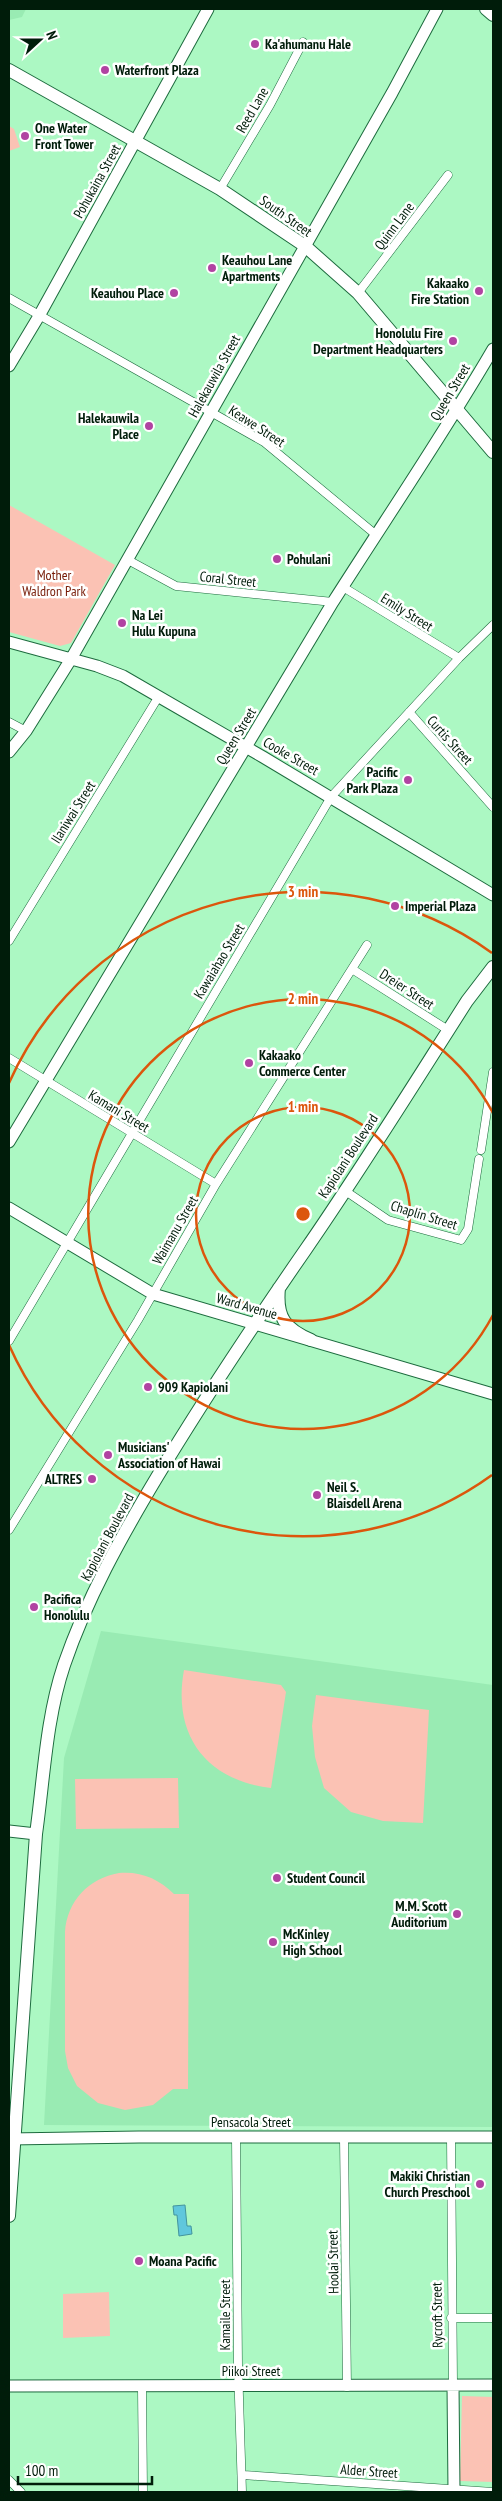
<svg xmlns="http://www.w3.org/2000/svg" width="502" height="2501" font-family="'PT Sans Narrow',sans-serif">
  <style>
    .built { fill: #99ebb3 }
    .green { fill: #fbc2b4 }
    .water { fill: #60c7dc; stroke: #43949d }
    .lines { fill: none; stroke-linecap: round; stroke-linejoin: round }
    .street-casing { stroke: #1d6b3e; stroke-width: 9 }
    .secondary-casing { stroke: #1d6b3e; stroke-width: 13 }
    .primary-casing { stroke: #1d6b3e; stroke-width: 14 }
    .street { stroke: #fff; stroke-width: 8 }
    .secondary { stroke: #fff; stroke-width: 11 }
    .primary { stroke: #fff; stroke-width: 12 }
    .ring { fill: none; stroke: #dc560c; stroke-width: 2.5 }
    .poi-dot { fill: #b143a2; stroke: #fff; stroke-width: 2 }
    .labels { text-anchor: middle; stroke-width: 5; stroke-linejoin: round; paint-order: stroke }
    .poi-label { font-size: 14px; font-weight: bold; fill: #001c0a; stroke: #fff; text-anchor: start }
    .street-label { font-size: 14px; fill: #001c0a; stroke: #fff }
    .park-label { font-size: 14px; fill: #761a06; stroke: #fff }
    .centre { fill: #dc560c; stroke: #fff; stroke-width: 2.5 }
    .ring-label { font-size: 15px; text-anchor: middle; font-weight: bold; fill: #dc560c; stroke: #fff; stroke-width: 5; stroke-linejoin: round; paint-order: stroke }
  </style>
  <rect width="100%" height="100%" fill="#acf8c3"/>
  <path class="built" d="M9 9H26L22 17 9 20Z
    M101 1631 493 1685V2127L44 2125 64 1758Z"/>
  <path class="green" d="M9 126 14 129 20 147 9 151Z
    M9 505 115 565 71 643 60 646 9 632Z
    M184 1670 281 1685 286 1692 271 1788C206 1780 172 1735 184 1670Z
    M316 1695 429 1710 423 1823 383 1821 351 1812 324 1788 315 1757 312 1726Z
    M178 1778 179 1828 76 1829 75 1779Z
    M119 1873C141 1871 159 1879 174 1894H189L188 2089H173L153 2105 125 2110 98 2103 77 2086 68 2068 65 2051V1932C67 1901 89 1878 119 1873Z
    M109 2292 110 2336 63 2338V2294Z
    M462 2396 493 2397V2482L460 2481Z"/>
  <path class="water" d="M185 2205 187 2226H191L192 2234 179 2236 177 2215H174L173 2206Z"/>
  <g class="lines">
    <g class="street-casing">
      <path id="street" d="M220 189 270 105 303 42
        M358 293 448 175
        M9 298 264 442 375 534
        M128 560 176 586 333 602
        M343 587 459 658
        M409 712 493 807
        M9 722 26 731
        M9 941 159 696
        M352 969 448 1030
        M9 1058 216 1184
        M481 1150 493 1072
        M344 1190 388 1220 461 1240 468 1229 479 1159
        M9 1341 331 797 459 658 493 625
        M9 1530 138 1320 216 1184 367 945
        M236 2137 238 2366 242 2492
        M451 2137 453 2385
        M344 2138 347 2387
        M451 2318H493
        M142 2388 143 2492
        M243 2475 493 2492
        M9 2480 21 2492"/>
    </g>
    <g class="secondary-casing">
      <path id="secondary" d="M9 366 39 316 208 9
        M9 642 97 666 123 676 263 757 493 895
        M9 752 26 731 71 659 392 93 437 9
        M9 1142 333 602C387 517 443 435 493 349
        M9 1208 153 1294 493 1394
        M9 1831 36 1834
        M9 2139 139 2137H493
        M453 2385 454 2492
        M9 2386 493 2385"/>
    </g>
    <g class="primary-casing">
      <path id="primary" d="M486 9 493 15
        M9 70 220 189 305 246 358 293 493 452
        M279 1288C276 1317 285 1329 311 1340
        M9 2216 36 1834C44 1777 46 1719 64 1665 87 1598 121 1537 157 1477 204 1399 254 1324 306 1249 362 1168 414 1084 467 1001L493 967"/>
    </g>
    <use href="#street" class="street"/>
    <use href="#secondary" class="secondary"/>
    <use href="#primary" class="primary"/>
  </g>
  <g class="ring">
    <circle cx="303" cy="1214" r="107"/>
    <path d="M493 1315A215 215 0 1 1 493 1113"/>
    <path d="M492 1475A322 322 0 0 1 9 1345M9 1083A322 322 0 0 1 492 953"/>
  </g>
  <g class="poi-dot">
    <circle cx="255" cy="44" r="5"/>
    <circle cx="105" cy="70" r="5"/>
    <circle cx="25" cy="136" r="5"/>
    <circle cx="212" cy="268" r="5"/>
    <circle cx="479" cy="291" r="5"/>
    <circle cx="174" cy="293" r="5"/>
    <circle cx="453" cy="341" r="5"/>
    <circle cx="149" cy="426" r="5"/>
    <circle cx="277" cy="559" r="5"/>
    <circle cx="122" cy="623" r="5"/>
    <circle cx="408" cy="780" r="5"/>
    <circle cx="395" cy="906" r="5"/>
    <circle cx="249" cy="1063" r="5"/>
    <circle cx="148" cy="1387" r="5"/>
    <circle cx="108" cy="1455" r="5"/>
    <circle cx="92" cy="1479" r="5"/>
    <circle cx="317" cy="1495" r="5"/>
    <circle cx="34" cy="1607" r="5"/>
    <circle cx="277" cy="1878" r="5"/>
    <circle cx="457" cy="1914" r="5"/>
    <circle cx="273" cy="1942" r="5"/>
    <circle cx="480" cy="2184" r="5"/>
    <circle cx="139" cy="2261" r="5"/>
  </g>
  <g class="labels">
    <g class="poi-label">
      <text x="265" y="49">Ka'ahumanu Hale</text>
      <text x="115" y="75">Waterfront Plaza</text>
      <text x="35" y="133">One Water<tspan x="35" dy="16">Front Tower</tspan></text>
      <text x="222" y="265">Keauhou Lane<tspan x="222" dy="16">Apartments</tspan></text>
      <text x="469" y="288" text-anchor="end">Kakaako<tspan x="469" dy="16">Fire Station</tspan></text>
      <text x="164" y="298" text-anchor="end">Keauhou Place</text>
      <text x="443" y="338" text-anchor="end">Honolulu Fire<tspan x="443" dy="16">Department Headquarters</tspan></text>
      <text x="139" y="423" text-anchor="end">Halekauwila<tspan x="139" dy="16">Place</tspan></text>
      <text x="287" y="564">Pohulani</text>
      <text x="132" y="620">Na Lei<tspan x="132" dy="16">Hulu Kupuna</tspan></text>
      <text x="398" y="777" text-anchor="end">Pacific<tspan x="398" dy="16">Park Plaza</tspan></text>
      <text x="405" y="911">Imperial Plaza</text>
      <text x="259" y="1060">Kakaako<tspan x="259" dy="16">Commerce Center</tspan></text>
      <text x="158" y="1392">909 Kapiolani</text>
      <text x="118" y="1452">Musicians'<tspan x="118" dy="16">Association of Hawai</tspan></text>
      <text x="82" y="1484" text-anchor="end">ALTRES</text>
      <text x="327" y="1492">Neil S.<tspan x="327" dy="16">Blaisdell Arena</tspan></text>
      <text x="44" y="1604">Pacifica<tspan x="44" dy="16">Honolulu</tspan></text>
      <text x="287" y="1883">Student Council</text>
      <text x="447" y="1911" text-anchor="end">M.M. Scott<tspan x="447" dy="16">Auditorium</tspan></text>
      <text x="283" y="1939">McKinley<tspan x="283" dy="16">High School</tspan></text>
      <text x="470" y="2181" text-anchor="end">Makiki Christian<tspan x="470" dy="16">Church Preschool</tspan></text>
      <text x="149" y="2266">Moana Pacific</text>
    </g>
    <g class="street-label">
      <text transform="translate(252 110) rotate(-60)" y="5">Reed Lane</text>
      <text transform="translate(97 181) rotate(-61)" y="5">Pohukaina Street</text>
      <text transform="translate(286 216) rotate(35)" y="5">South Street</text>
      <text transform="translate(394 226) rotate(-53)" y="5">Quinn Lane</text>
      <text transform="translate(214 376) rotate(-61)" y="5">Halekauwila Street</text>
      <text transform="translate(450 392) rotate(-59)" y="5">Queen Street</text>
      <text transform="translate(257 426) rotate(33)" y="5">Keawe Street</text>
      <text transform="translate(228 579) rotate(6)" y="5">Coral Street</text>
      <text transform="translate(407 612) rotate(32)" y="5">Emily Street</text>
      <text transform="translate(236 736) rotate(-59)" y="5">Queen Street</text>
      <text transform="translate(450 740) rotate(48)" y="5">Curtis Street</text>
      <text transform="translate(291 756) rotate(30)" y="5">Cooke Street</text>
      <text transform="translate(73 812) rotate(-58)" y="5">Ilaniwai Street</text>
      <text transform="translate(219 961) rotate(-59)" y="5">Kawaiahao Street</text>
      <text transform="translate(407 989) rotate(33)" y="5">Dreier Street</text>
      <text transform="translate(119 1111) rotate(31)" y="5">Kamani Street</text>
      <text transform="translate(348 1156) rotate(-57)" y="5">Kapiolani Boulevard</text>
      <text transform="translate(424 1215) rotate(17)" y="5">Chaplin Street</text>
      <text transform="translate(175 1230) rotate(-60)" y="5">Waimanu Street</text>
      <text transform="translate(247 1306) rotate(16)" y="5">Ward Avenue</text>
      <text transform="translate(107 1537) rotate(-62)" y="5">Kapiolani Boulevard</text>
      <text x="251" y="2127">Pensacola Street</text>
      <text transform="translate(333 2262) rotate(-91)" y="5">Hoolai Street</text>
      <text transform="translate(225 2315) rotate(-90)" y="5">Kamaile Street</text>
      <text transform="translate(437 2315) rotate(-91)" y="5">Rycroft Street</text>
      <text x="251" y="2376">Piikoi Street</text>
      <text transform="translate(369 2471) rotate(4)" y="5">Alder Street</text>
    </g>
    <g class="park-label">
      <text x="54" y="580">Mother<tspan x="54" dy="16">Waldron Park</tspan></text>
    </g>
  </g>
  <circle cx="303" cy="1214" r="8" class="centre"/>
  <g class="ring-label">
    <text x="303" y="897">3 min</text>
    <text x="303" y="1004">2 min</text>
    <text x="303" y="1112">1 min</text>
  </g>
  <rect width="502" height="2501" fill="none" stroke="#001c0a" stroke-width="20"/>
  <g transform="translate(40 40) rotate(69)" stroke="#ffffff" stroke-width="4" paint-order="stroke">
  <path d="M0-4L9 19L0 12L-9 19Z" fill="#001c0a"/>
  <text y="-8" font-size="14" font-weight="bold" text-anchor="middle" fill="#001c0a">N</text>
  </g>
  <path d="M18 2476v8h134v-8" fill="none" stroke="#001c0a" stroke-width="2.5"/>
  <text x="25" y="2476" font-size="15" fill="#001c0a" stroke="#ffffff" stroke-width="4" paint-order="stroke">100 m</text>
</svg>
